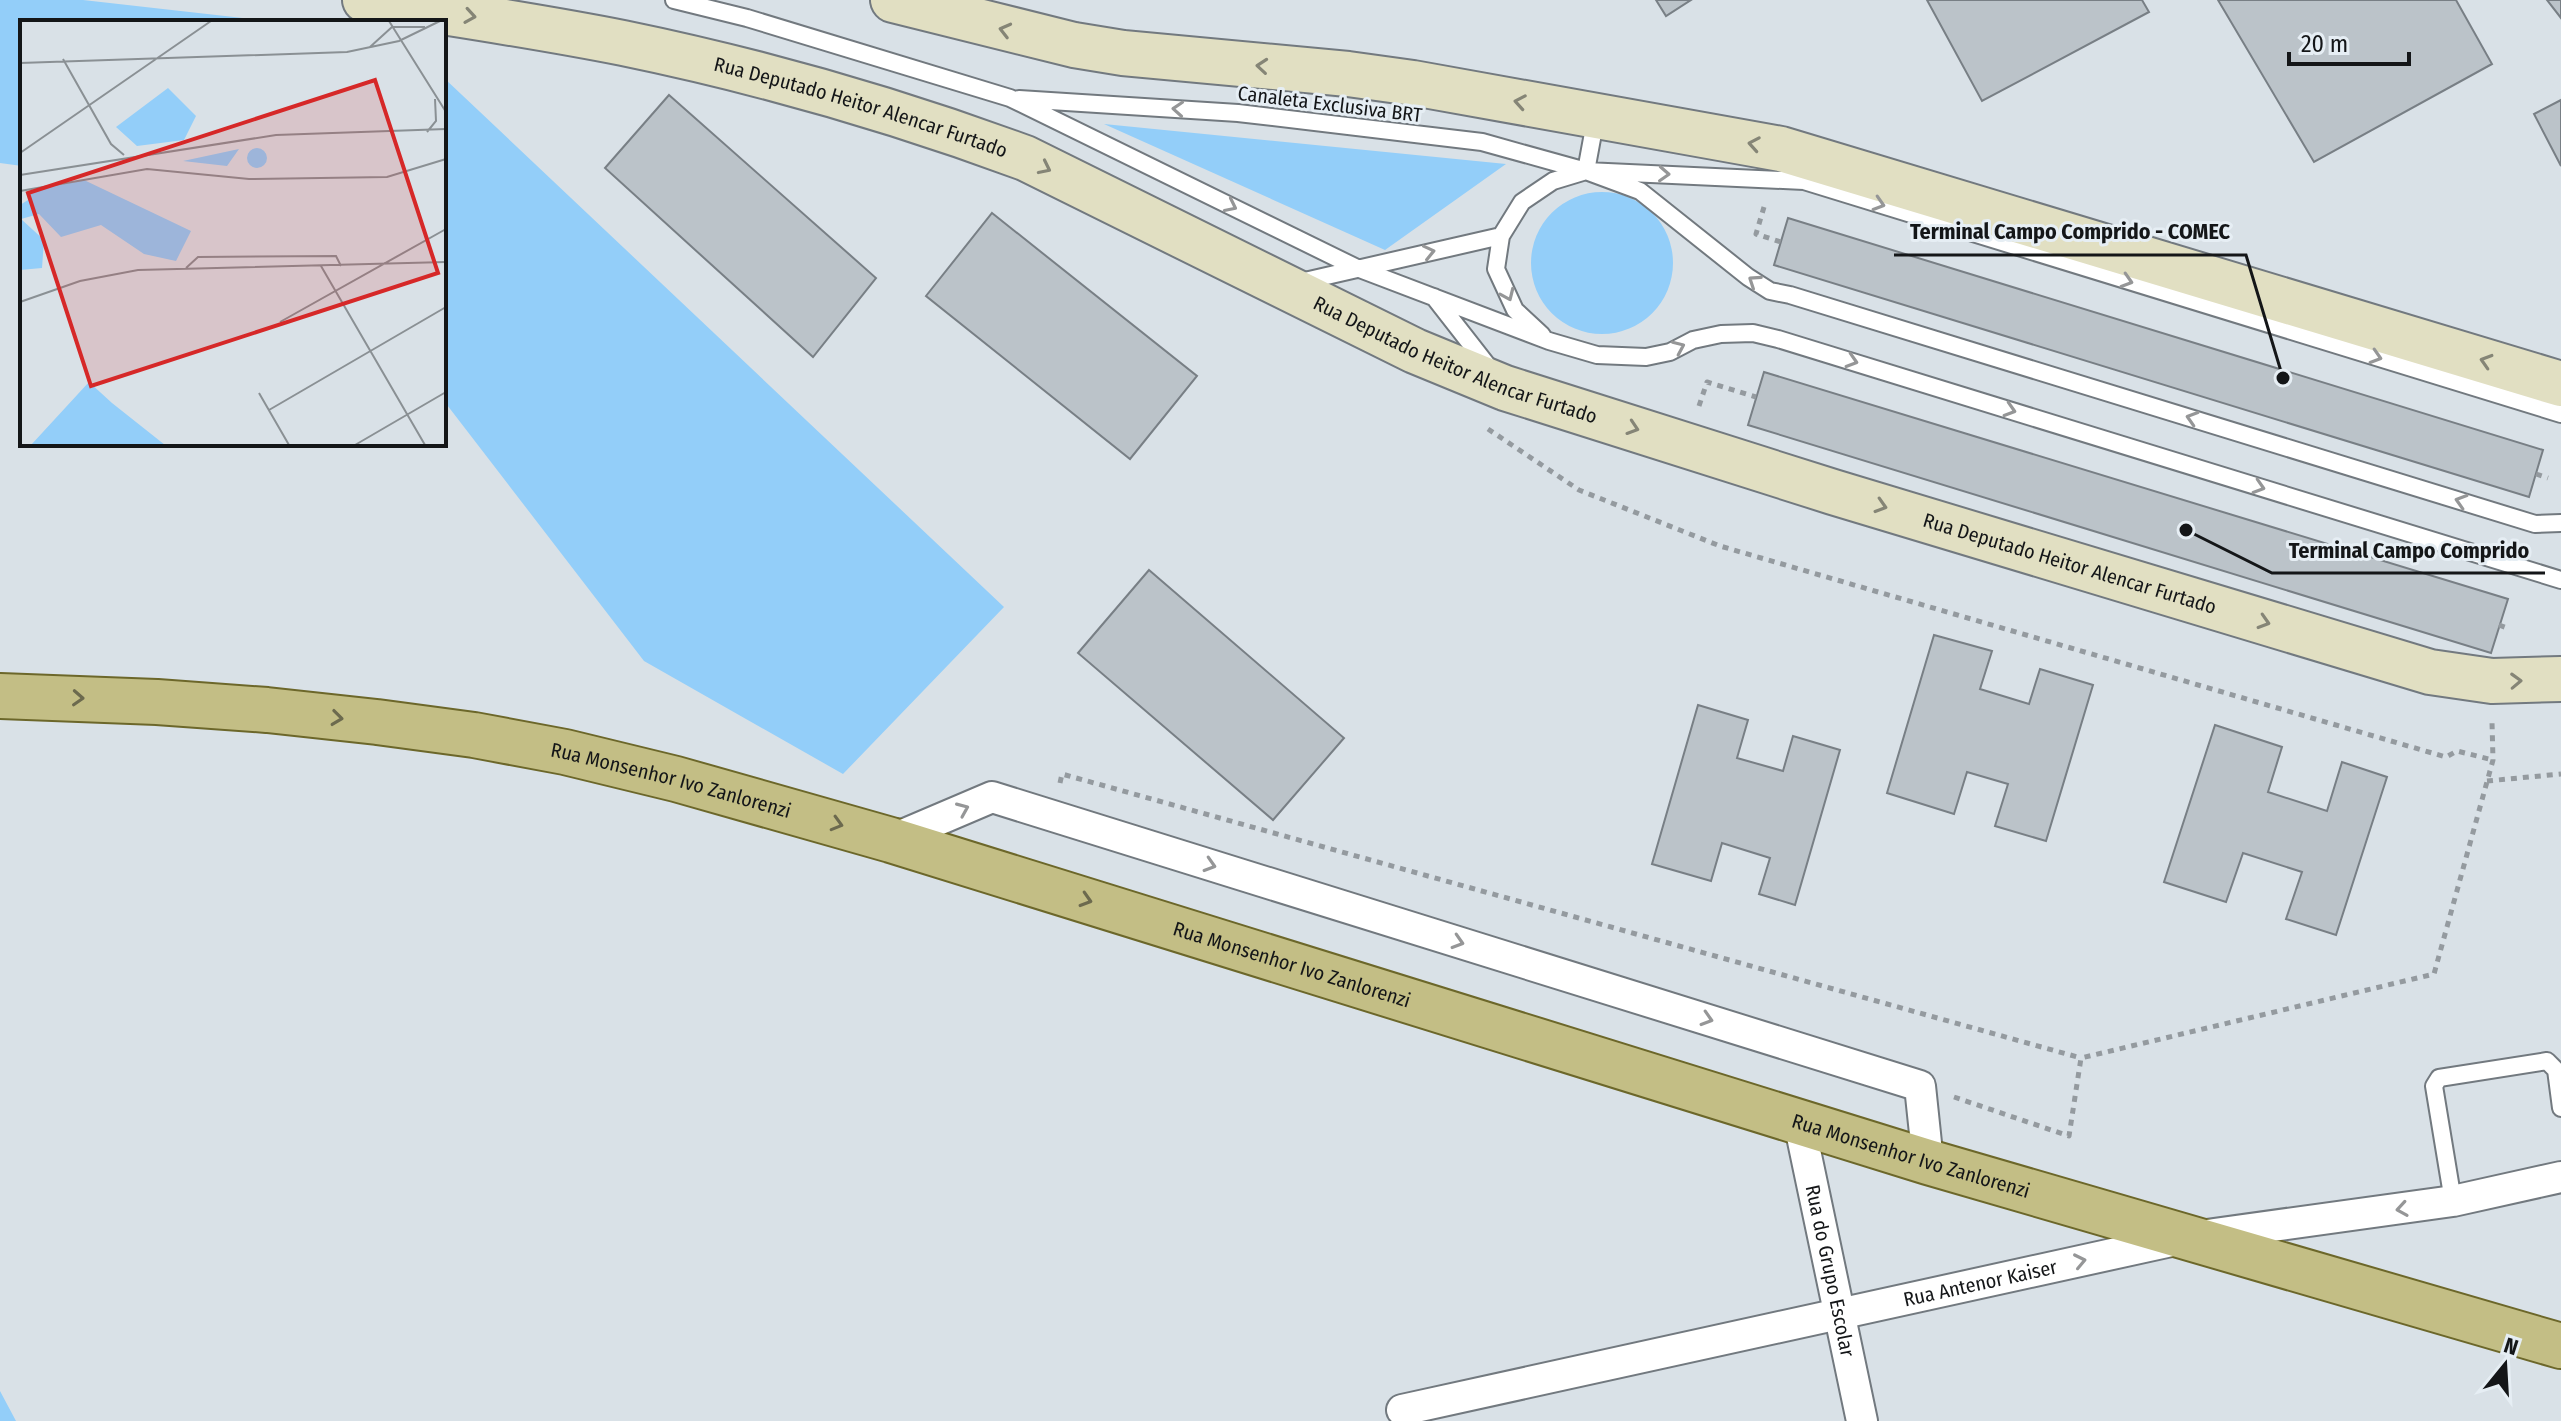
<svg xmlns="http://www.w3.org/2000/svg" width="2561" height="1421" font-family="'Fira Sans Condensed',sans-serif">
  <style>
    .green { fill: #93cef9 }
    .building { fill: #bbc3c9; stroke: #787f85; stroke-width: 2 }
    .lines { fill: none; stroke-linecap: round; stroke-linejoin: round }
    .lane-casing { stroke: #72797f; stroke-width: 20 }
    .street-casing { stroke: #72797f; stroke-width: 34 }
    .secondary-casing { stroke: #72797f; stroke-width: 48 }
    .primary-casing { stroke: #6c672a; stroke-width: 48 }
    .path { stroke: #949a9f; stroke-width: 5; stroke-dasharray: 6 6; stroke-linecap: butt }
    .lane { stroke: #fff; stroke-width: 16 }
    .street { stroke: #fff; stroke-width: 30 }
    .secondary { stroke: #e1dfc2; stroke-width: 44 }
    .primary { stroke: #c3be85; stroke-width: 44 }
    .oneway { stroke: #858576 }
    .oneway2 { stroke: #959697 }
    .oneway3 { stroke: #6c6a4e }
    .labels { text-anchor: middle; stroke-width: 6; stroke-linejoin: round; paint-order: stroke }
    .street-label { font-size: 20px; fill: #141618; stroke: #e6eef4 }
    .inset-road { fill: none; stroke: #8a9094; stroke-width: 2 }
    .view { fill: #d62828; fill-opacity: 0.15; stroke: #d62828; stroke-width: 4 }
    .inset-edge { fill: none; stroke: #141618; stroke-width: 4 }
    .leader { fill: none; stroke: #141618; stroke-width: 3 }
    .callout-dot { fill: #141618; stroke: #e6eef4; stroke-width: 3 }
    .callout-label { font-size: 22px; text-anchor: middle; font-weight: bold; fill: #141618; stroke: #e6eef4; stroke-width: 6; stroke-linejoin: round; paint-order: stroke }
  </style>
  <rect width="100%" height="100%" fill="#d9e1e7"/>
  <path class="green" d="M0 0H83L279 22H22V166L0 163Z
    M444 78 1004 607 843 774 644 661 444 401Z
    M1104 124 1506 164 1385 250Z
    M1531 263a71 71 0 1 1 142 0a71 71 0 1 1-142 0Z
    M0 1391 16 1421H0Z"/>
  <path class="building" d="M1656 0H1691L1666 16Z
    M1927 0H2142L2149 12 1982 101Z
    M2218 0H2456L2492 64 2314 162Z
    M2547 0H2561V18Z
    M669 95 876 278 813 357 605 168Z
    M2561 100V166L2534 114Z
    M992 213 1197 376 1130 459 926 296Z
    M1788 218 2543 450 2529 497 1774 265Z
    M1764 372 2508 599 2491 653 1748 425Z
    M1149 570 1344 738 1273 820 1078 653Z
    M1934 635 1992 651 1980 689 2029 704 2040 669 2093 685 2046 841 1995 826 2008 784 1967 772 1954 814 1887 793Z
    M1698 705 1748 720 1737 758 1783 771 1793 736 1840 750 1795 905 1759 894 1770 858 1722 843 1711 881 1652 864Z
    M2215 725 2282 747 2268 792 2327 811 2342 762 2387 777 2336 935 2286 919 2302 872 2243 853 2226 902 2164 882Z"/>
  <g class="lines">
    <g class="lane-casing">
      <path id="lane" d="M674 0 747 18 1010 98 1357 268 1549 341 1597 355 1646 357 1670 352 1693 340 1721 334 1753 333 1778 339 2561 580
        M1019 99 1238 113 1482 142 1586 171 1640 191 1748 277 1770 291 1790 295 2535 524 2561 523
        M1586 171 1596 117
        M1296 283 1501 236
        M1434 297 1491 370
        M1542 335 1515 310 1496 269 1501 236 1522 202 1553 181 1586 171 1804 181 2561 414
        M2453 1201 2434 1086 2439 1078 2547 1061 2556 1070 2561 1108"/>
    </g>
    <g class="street-casing">
      <g id="street">
        <path d="M891 840 992 797 1920 1086 1928 1162"/>
        <path id="s1" d="M1799 1122 1862 1421"/>
        <path id="s2" d="M1402 1410 2185 1238 2453 1201 2561 1177"/>
      </g>
    </g>
    <g class="secondary-casing">
      <g id="secondary">
        <path id="s3" d="M365 0C451 13 537 26 623 43 759 71 895 110 1025 158L1415 351 1505 388 1833 492 2430 672 2492 681 2561 679"/>
        <path d="M893 0 1074 45 1123 53 1348 74 1413 83 1781 149 2561 384"/>
      </g>
    </g>
    <g class="primary-casing">
      <g id="primary">
        <path id="s4" d="M0 696 157 702 267 710 377 722 474 735 565 752 676 779 891 840 1928 1162 2561 1346"/>
      </g>
    </g>
    <path class="path" d="M1764 207 1756 234 1781 242
      M1699 406 1707 382 1756 397
      M1488 429 1579 490 1720 546 2446 757 2457 751 2493 760
      M2536 474 2548 478
      M2499 625 2507 628
      M2487 781 2561 774
      M1060 783 1062 774 2081 1058
      M1954 1097 2069 1136 2081 1058 2434 974 2493 760 2492 722"/>
    <use href="#lane" class="lane"/>
    <use href="#street" class="street"/>
    <use href="#secondary" class="secondary"/>
    <use href="#primary" class="primary"/>
  </g>
  <defs><path id="oneway-chevron" d="M-2-3.5L2.5 0L-2 3.5" fill="none" stroke-width="1.6" stroke-linecap="round" stroke-linejoin="round" transform="scale(2)"/></defs>
  <g class="oneway">
    <use href="#oneway-chevron" transform="translate(470 16) rotate(9)"/>
    <use href="#oneway-chevron" transform="translate(1005 30) rotate(-166)"/>
    <use href="#oneway-chevron" transform="translate(1262 66) rotate(-175)"/>
    <use href="#oneway-chevron" transform="translate(1520 102) rotate(-170)"/>
    <use href="#oneway-chevron" transform="translate(1754 144) rotate(-170)"/>
    <use href="#oneway-chevron" transform="translate(1045 168) rotate(26)"/>
    <use href="#oneway-chevron" transform="translate(2486 361) rotate(-163)"/>
    <use href="#oneway-chevron" transform="translate(1633 428) rotate(18)"/>
    <use href="#oneway-chevron" transform="translate(1881 506) rotate(17)"/>
    <use href="#oneway-chevron" transform="translate(2264 622) rotate(17)"/>
    <use href="#oneway-chevron" transform="translate(2516 681) rotate(-2)"/>
  </g>
  <g class="oneway2">
    <use href="#oneway-chevron" transform="translate(1178 109) rotate(-176)"/>
    <use href="#oneway-chevron" transform="translate(1664 174) rotate(3)"/>
    <use href="#oneway-chevron" transform="translate(1879 204) rotate(17)"/>
    <use href="#oneway-chevron" transform="translate(1231 206) rotate(26)"/>
    <use href="#oneway-chevron" transform="translate(1429 252) rotate(-13)"/>
    <use href="#oneway-chevron" transform="translate(1754 281) rotate(-146)"/>
    <use href="#oneway-chevron" transform="translate(2127 281) rotate(17)"/>
    <use href="#oneway-chevron" transform="translate(1508 295) rotate(66)"/>
    <use href="#oneway-chevron" transform="translate(1679 347) rotate(-24)"/>
    <use href="#oneway-chevron" transform="translate(2376 357) rotate(17)"/>
    <use href="#oneway-chevron" transform="translate(1852 361) rotate(17)"/>
    <use href="#oneway-chevron" transform="translate(2010 410) rotate(17)"/>
    <use href="#oneway-chevron" transform="translate(2192 418) rotate(-163)"/>
    <use href="#oneway-chevron" transform="translate(2259 487) rotate(17)"/>
    <use href="#oneway-chevron" transform="translate(2461 501) rotate(-163)"/>
    <use href="#oneway-chevron" transform="translate(963 809) rotate(-23)"/>
    <use href="#oneway-chevron" transform="translate(1210 865) rotate(17)"/>
    <use href="#oneway-chevron" transform="translate(1458 942) rotate(17)"/>
    <use href="#oneway-chevron" transform="translate(1707 1019) rotate(17)"/>
    <use href="#oneway-chevron" transform="translate(2402 1209) rotate(171)"/>
    <use href="#oneway-chevron" transform="translate(2080 1261) rotate(-12)"/>
  </g>
  <g class="oneway3">
    <use href="#oneway-chevron" transform="translate(78 698) rotate(3)"/>
    <use href="#oneway-chevron" transform="translate(337 718) rotate(7)"/>
    <use href="#oneway-chevron" transform="translate(837 824) rotate(16)"/>
    <use href="#oneway-chevron" transform="translate(1086 900) rotate(17)"/>
  </g>
  <g class="labels">
    <g class="street-label">
      <text transform="translate(1330 104) rotate(7)" y="7">Canaleta Exclusiva BRT</text>
      <text dy="7" stroke="none"><textPath href="#s3" startOffset="508">Rua Deputado Heitor Alencar Furtado</textPath></text>
      <text dy="7" stroke="none"><textPath href="#s3" startOffset="1156">Rua Deputado Heitor Alencar Furtado</textPath></text>
      <text dy="7" stroke="none"><textPath href="#s3" startOffset="1804">Rua Deputado Heitor Alencar Furtado</textPath></text>
      <text dy="7" stroke="none"><textPath href="#s4" startOffset="678">Rua Monsenhor Ivo Zanlorenzi</textPath></text>
      <text dy="7" stroke="none"><textPath href="#s4" startOffset="1326">Rua Monsenhor Ivo Zanlorenzi</textPath></text>
      <text dy="7" stroke="none"><textPath href="#s4" startOffset="1974">Rua Monsenhor Ivo Zanlorenzi</textPath></text>
      <text dy="7" stroke="none"><textPath href="#s1" startOffset="152">Rua do Grupo Escolar</textPath></text>
      <text dy="7" stroke="none"><textPath href="#s2" startOffset="592">Rua Antenor Kaiser</textPath></text>
    </g>
  </g>
  <g transform="translate(20 20)">
    <rect width="426" height="426" fill="#d9e1e7"/>
    <path d="M148 68 176 96 164 120 117 126 96 107ZM227 138a10 10 0 1 1 20 0a10 10 0 1 1-20 0ZM219 129 207 146 163 141ZM64 160 171 211 156 241 124 234 81 205 41 217 19 194 1 199 24 220 22 248 0 250V185L8 180 6 172ZM69 362 92 383 145 425H11Z" fill="#93cef9"/>
    <path class="inset-road" d="M369 1 426 92M350 27 372 7H405M43 39 91 124 104 135M0 43 327 32 379 21 420 1M407 112 416 101 415 79M0 133 191 1M0 155 256 115 426 109M0 171 127 149 229 159 367 157 426 139M301 246 405 425M166 248 178 237 316 236 321 246M0 282 60 261 118 250 426 242M260 302 426 209M239 373 269 425M249 390 426 287M335 425 426 372"/>
    <path class="view" d="M355 60 418 253 71 366 8 173Z"/>
    <rect width="426" height="426" class="inset-edge"/>
  </g>
  <path class="leader" d="M2283 378L2246 255H1894M2186 530L2272 573H2545"/>
  <g class="callout-dot">
    <circle cx="2283" cy="378" r="8"/>
    <circle cx="2186" cy="530" r="8"/>
  </g>
  <g class="callout-label">
    <text x="2070" y="239">Terminal Campo Comprido - COMEC</text>
    <text x="2409" y="558">Terminal Campo Comprido</text>
  </g>
  <g transform="translate(2505 1365) rotate(18)" stroke="#e6eef4" stroke-width="6" paint-order="stroke">
  <path d="M0-6L14 30L0 20L-14 30Z" fill="#141618"/>
  <text y="-12" font-size="22" font-weight="bold" text-anchor="middle" fill="#141618">N</text>
  </g>
  <path d="M2289 52v12h120v-12" fill="none" stroke="#141618" stroke-width="4"/>
  <text x="2301" y="52" font-size="24" fill="#141618" stroke="#e6eef4" stroke-width="6" paint-order="stroke">20 m</text>
</svg>
